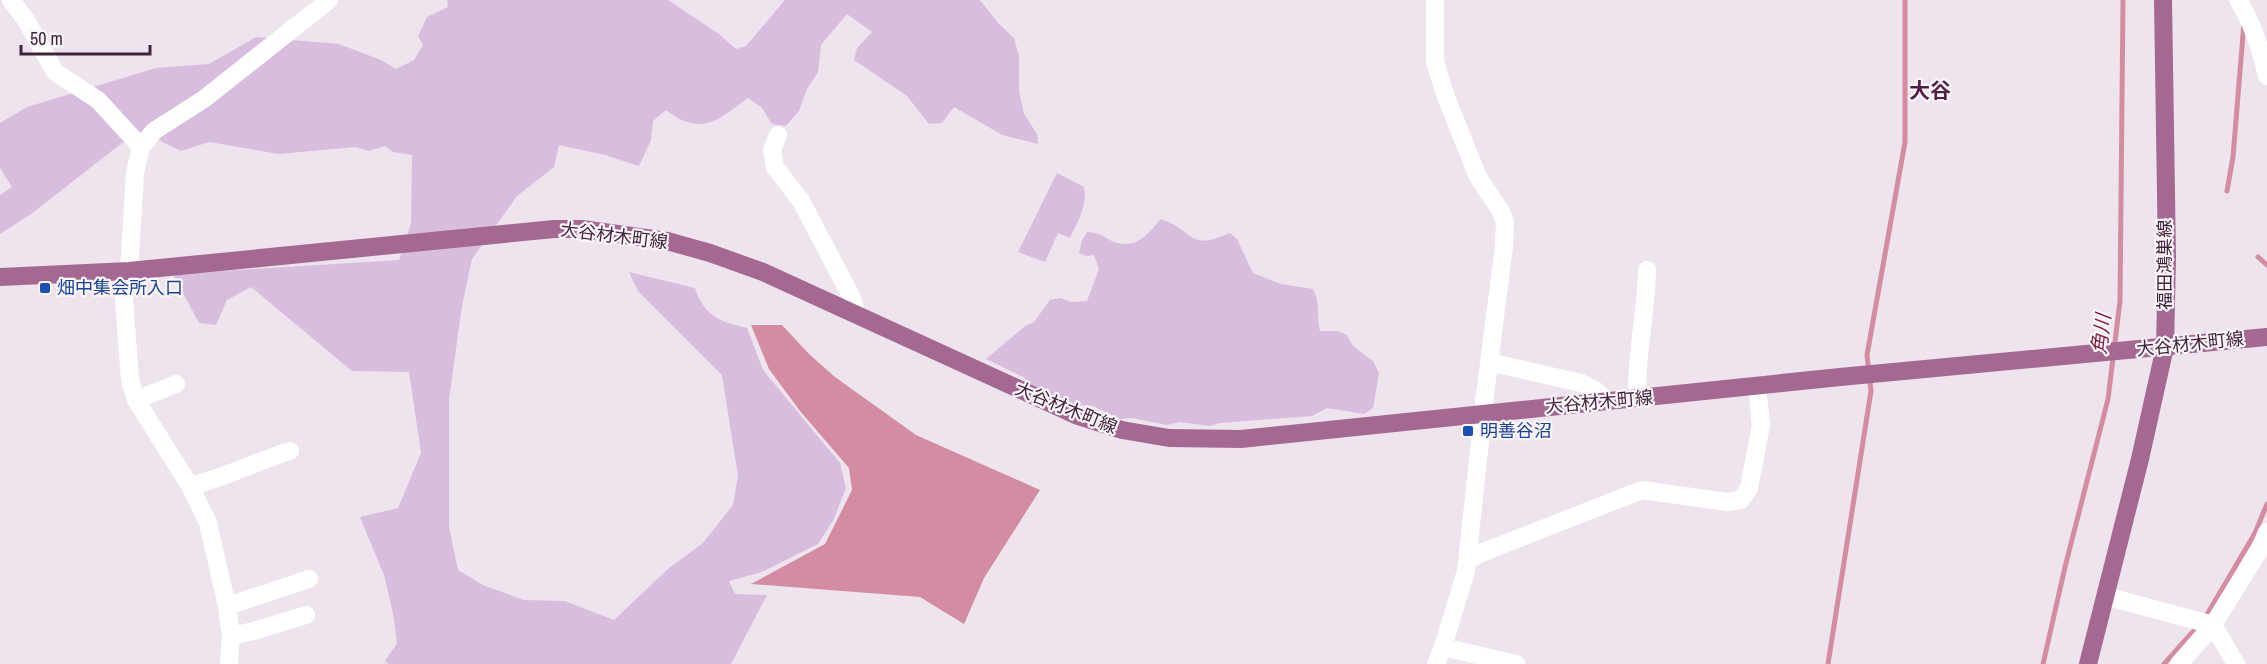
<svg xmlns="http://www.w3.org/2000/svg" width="2267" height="664" font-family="'Archivo Narrow','Noto Sans JP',sans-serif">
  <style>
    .green { fill: #d9bddf }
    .water { fill: #d48ca2 }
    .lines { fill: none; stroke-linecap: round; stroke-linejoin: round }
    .stream { stroke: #d48ca2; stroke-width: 5 }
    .minor { stroke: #fff; stroke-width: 18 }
    .major { stroke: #a46893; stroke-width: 18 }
    .transit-dot { fill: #1a4fb4; stroke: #faf5fa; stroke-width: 2 }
    .labels { text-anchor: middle; stroke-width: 4.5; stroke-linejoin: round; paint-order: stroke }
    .street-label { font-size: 18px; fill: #402338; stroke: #faf5fa }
    .transit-label { font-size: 18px; fill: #164399; stroke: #faf5fa; text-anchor: start }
    .water-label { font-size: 20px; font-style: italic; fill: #7e1b38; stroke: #faf5fa }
    .quarter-label { font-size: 21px; font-weight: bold; fill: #531e43; stroke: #faf5fa }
  </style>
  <rect width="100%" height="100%" fill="#eee4ed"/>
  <path class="green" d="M447 0H668L719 34 736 49 746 46 785 0H980L998 23 1014 38 1019 56V91L1024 114 1037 134 1038 144 1002 135 954 107 942 123 929 124 907 96 854 60 857 48 872 32 847 14 821 45 818 72 807 89 799 111 786 126 772 124 762 108 748 98C717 121 701 137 666 110L653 121 651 140 639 166 605 155 559 145 554 167 517 196 472 259 462 306 449 399V527L458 570 483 585 524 600 565 601 614 620 669 568 703 543 733 505 738 476 722 375 638 291 629 272 695 288C705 317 719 321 747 328L763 370 840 463 846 488 834 519 818 544 762 572 729 581 735 594 767 595 731 664H388L385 661 397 643 393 613 384 575 360 517 398 508 421 453 409 372 352 371 251 287 227 300 216 325 199 323 173 274 399 260 411 223 412 155 393 152 385 146 369 151 355 147 279 154 209 142 181 151 146 134 122 143 31 214 0 234V195L12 187 0 168V123L27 107 156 68 209 64 256 37 339 44 381 60 396 69 414 60 423 45 418 36 427 17 448 7Z
    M1057 173 1084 187C1088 205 1077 223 1070 238L1058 233 1045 262 1018 252Z
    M1161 219C1196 231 1187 252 1230 233L1237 239 1253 273 1281 284 1313 289C1321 306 1316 313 1320 331H1338L1347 335 1353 346 1373 361 1379 373 1373 408 1364 414 1327 408 1312 416 1220 423 1210 426 1180 422 1167 425 1132 418 1120 419 1093 406 1075 405 1035 388 1023 377 986 359 1025 326 1034 322 1050 300 1060 298 1072 302 1087 301 1099 269 1094 255 1086 256 1079 253 1082 240 1087 232C1105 233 1105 240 1118 243 1139 248 1149 232 1161 219Z"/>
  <path class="water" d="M751 325H782L809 354 835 377 916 435 1040 490 984 578 964 624 920 597 751 584 825 544 852 490 849 468 800 411 769 369Z"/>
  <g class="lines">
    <path class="stream" d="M2227 191 2233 157 2244 22
      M2258 257 2267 265
      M2205 618 2255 533 2267 504
      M1828 664 1871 391 1867 355 1905 142V0
      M2043 664 2065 567 2108 399 2120 301 2123 0
      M2164 664 2199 625"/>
    <path class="minor" d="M11 0 26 20 55 72 98 100 141 147
      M1435 0V62L1446 97 1478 177 1500 210 1505 222 1504 246 1484 403
      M2238 0C2253 24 2261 49 2267 76
      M778 135 772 150 775 167 801 201 851 296 857 315
      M1489 362 1581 383 1595 390 1607 401
      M1637 399C1636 356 1646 313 1647 270
      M136 400 176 384
      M190 486C225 478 257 461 290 451
      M1467 561 1481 553 1642 490 1727 502 1741 500 1749 488 1761 425 1757 386
      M2105 596 2213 625 2236 664
      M227 606 309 579
      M231 636 254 631 306 615
      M1443 647 1516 664
      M229 664 231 636 227 606 208 523 190 486 136 400 130 380 124 299 129 271 135 173 141 147 154 131 204 99 329 0
      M1436 664 1443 647 1466 571 1482 423
      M2179 664 2213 625 2260 549 2267 532"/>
    <path class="major" d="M0 277 129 271 554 229H582L667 241 710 253 763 272 1078 416 1122 430 1169 438 1241 439 1840 377 2267 337
      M2088 664 2140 459 2165 347 2167 258 2163 0"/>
  </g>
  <g class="transit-dot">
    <rect x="39" y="282" width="12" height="12" rx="3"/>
    <rect x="1462" y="425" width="12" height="12" rx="3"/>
  </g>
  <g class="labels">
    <g class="street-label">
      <text transform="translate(614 236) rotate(7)" y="6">大谷材木町線</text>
      <text transform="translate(2165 265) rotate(-90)" y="6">福田鴻巣線</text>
      <text transform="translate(2190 344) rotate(-6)" y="6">大谷材木町線</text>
      <text transform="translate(1599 402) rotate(-5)" y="6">大谷材木町線</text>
      <text transform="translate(1066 408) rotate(22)" y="6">大谷材木町線</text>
    </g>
    <g class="transit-label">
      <text x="57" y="294">畑中集会所入口</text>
      <text x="1480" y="437">明善谷沼</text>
    </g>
    <g class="water-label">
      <text transform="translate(2101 334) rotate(-83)" y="7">角川</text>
    </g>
    <g class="quarter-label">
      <text x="1930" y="98">大谷</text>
    </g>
  </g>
  <path d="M21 45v9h129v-9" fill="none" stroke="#402338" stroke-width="3"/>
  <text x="30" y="45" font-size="18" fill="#402338" stroke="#faf5fa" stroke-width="4.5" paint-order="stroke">50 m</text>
</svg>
